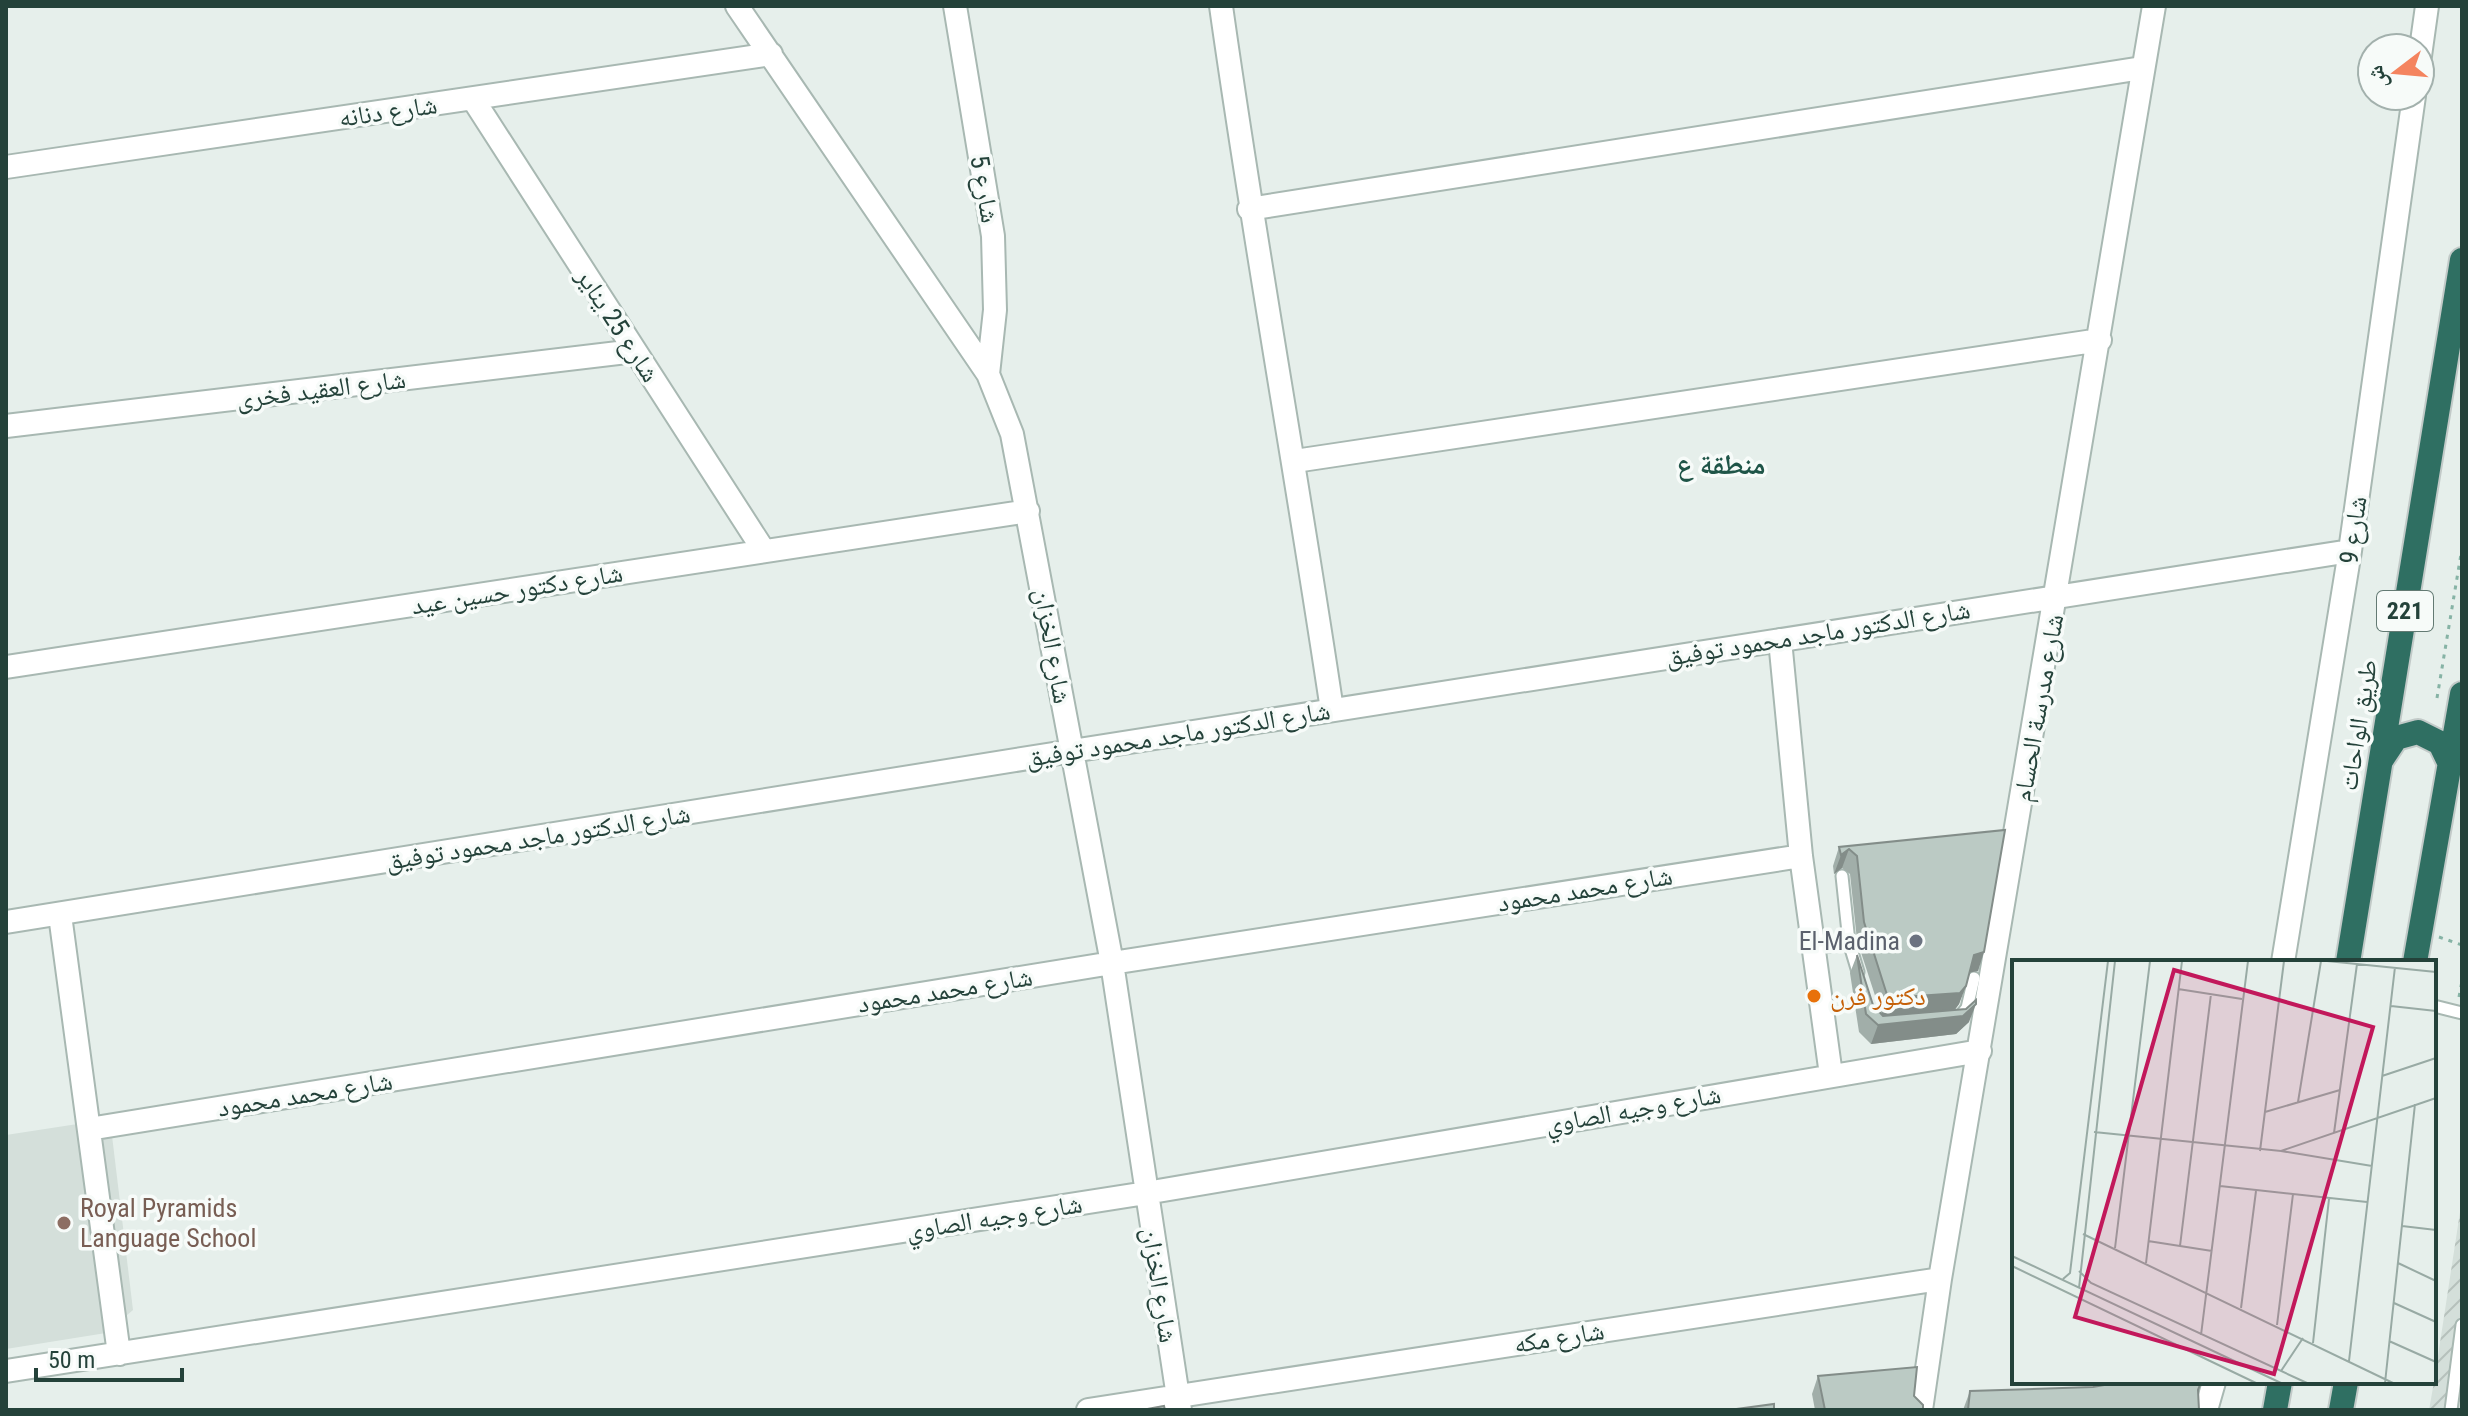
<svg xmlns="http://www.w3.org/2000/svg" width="2468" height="1416" font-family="'Roboto Condensed','Noto Naskh Arabic',sans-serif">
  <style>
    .built { fill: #d4dfda }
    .industrial { fill: url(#industrial-furrows) }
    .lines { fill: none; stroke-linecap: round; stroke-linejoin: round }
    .lane-casing { stroke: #a8b8b2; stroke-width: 15 }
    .street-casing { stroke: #a8b8b2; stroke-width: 26 }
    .highway-casing { stroke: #c2cac8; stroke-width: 28 }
    .path { stroke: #86b3a5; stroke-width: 3; stroke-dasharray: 4 6; stroke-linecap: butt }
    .lane { stroke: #fff; stroke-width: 11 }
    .street { stroke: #fff; stroke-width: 22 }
    .highway { stroke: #2f6f62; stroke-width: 24 }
    .wall { fill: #a1aea9 }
    .shaded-wall { fill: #838d89 }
    .building { fill: #bbcac4; stroke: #838d89; stroke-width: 2 }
    .worship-dot { fill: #6b7280; stroke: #f7fbf9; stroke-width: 3 }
    .food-dot { fill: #e8710a; stroke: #f7fbf9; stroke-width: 3 }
    .education-dot { fill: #8d6e63; stroke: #f7fbf9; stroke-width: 3 }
    .labels { text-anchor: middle; stroke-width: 7; stroke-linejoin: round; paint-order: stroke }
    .shield { fill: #f7fbf9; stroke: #637a73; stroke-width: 2 }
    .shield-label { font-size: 24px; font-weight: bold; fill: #24423a }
    .street-label { font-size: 26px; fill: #24423a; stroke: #f7fbf9 }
    .worship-label { font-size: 26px; fill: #5b616d; stroke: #f7fbf9; text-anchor: end }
    .food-label { font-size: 26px; fill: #c56008; stroke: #f7fbf9; text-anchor: start }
    .education-label { font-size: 26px; fill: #785e54; stroke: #f7fbf9; text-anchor: start }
    .neighbourhood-label { font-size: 28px; font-weight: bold; fill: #1f5548; stroke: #f7fbf9 }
    .inset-road { fill: none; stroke: #98aaa4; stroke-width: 2 }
    .view { fill: #c2185b; fill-opacity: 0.15; stroke: #c2185b; stroke-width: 4 }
    .inset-edge { fill: none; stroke: #24423a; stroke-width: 4 }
  </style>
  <defs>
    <pattern id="industrial-furrows" width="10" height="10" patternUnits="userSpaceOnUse" patternTransform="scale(2)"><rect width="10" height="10" fill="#d4dfda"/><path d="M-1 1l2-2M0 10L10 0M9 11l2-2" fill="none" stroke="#b6c1bc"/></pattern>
  </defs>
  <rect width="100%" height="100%" fill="#e6efeb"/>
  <path class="built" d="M110 1119 133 1310 106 1333 6 1349V1135Z"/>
  <path class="industrial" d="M2462 1199V1410H2429L2434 1382Z"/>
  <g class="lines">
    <g class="lane-casing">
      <path id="lane" d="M1842 876 1849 942 1858 972
        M1814 949 1849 942
        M2434 1006 2462 1013
        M1959 1018 1967 1008 1974 978
        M2451 1410 2462 1325"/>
    </g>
    <g class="street-casing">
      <path id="street" d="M737 6 988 374 1012 434 1112 963 1180 1410
        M955 6 993 236 995 310 988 374
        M1221 6C1254 241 1297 475 1332 710
        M2420 56 2427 6
        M473 99 764 551
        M6 167 771 54
        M1249 209 2142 68
        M6 426 635 351
        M1295 461 2100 340
        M1780 640 1801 856 1831 1075
        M6 667 1028 511
        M60 915 119 1354
        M6 922 1072 751 2350 551
        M2283 962 2350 551 2414 96
        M89 1129 1112 963 1801 856
        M6 1371 1146 1193 1980 1051
        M1088 1410 1940 1279
        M1921 1410 1940 1279 2154 6
        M2206 1410 2214 1382"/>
    </g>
    <g class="highway-casing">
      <path id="highway" d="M2382 759 2396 738 2418 732 2440 743 2450 764
        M2348 962 2462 260
        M2415 962 2462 694
        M2275 1410 2280 1382
        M2341 1410 2346 1382"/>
    </g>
    <path class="path" d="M2437 698 2462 548
      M2439 937 2462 945
      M2459 997 2462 981"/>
    <use href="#lane" class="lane"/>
    <use href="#street" class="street"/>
    <use href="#highway" class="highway"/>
  </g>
  <path class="wall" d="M2005 830 1978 971 1969 972 1959 1004 1954 1010 1969 1022 1956 1034 1871 1044 1859 1032 1850 973 1857 955 1873 1005 1881 1014 1857 940 1850 874 1842 868 1834 874 1833 866 1839 847Z
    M1818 1376 1914 1396 1923 1410H1815L1812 1394Z
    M2198 1390 2199 1410H1963L1970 1391Z"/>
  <path class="shaded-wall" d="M1849 849 1842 868 1834 874 1841 855Z
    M1984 952 1978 971 1967 973 1974 955Z
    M1966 986 1959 1004 1954 1011 1881 1016 1888 998Z
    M1976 1004 1969 1022 1956 1034 1871 1044 1878 1025 1963 1016Z"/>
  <path class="building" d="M2005 830 1984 952 1974 955 1966 986 1960 993 1888 998 1864 922 1857 856 1849 849 1841 855 1839 847Z
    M1857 955 1873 1005 1883 1016 1966 1009 1976 1000V1004L1963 1016 1878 1025 1866 1014Z
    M1917 1367 1914 1396 1923 1405V1410H1825L1818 1376Z
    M2121 1382H2201L2198 1390 2199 1410H1968L1970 1391 2093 1387Z
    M1774 1404V1410H1729Z
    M1164 1406 1165 1410H1142Z"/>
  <circle class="worship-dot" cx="1916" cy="941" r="8"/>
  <circle class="food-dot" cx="1814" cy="996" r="8"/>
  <circle class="education-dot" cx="64" cy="1223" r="8"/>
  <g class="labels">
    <rect class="shield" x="2377" y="591" width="56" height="40" rx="6"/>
    <g class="shield-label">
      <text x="2405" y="619">221</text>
    </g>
    <g class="street-label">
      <text transform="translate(388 111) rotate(-8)" y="9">شارع دنانه</text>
      <text transform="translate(985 189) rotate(80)" y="9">شارع 5</text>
      <text transform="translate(618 325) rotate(57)" y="9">شارع 25 يناير</text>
      <text transform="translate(321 389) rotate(-7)" y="9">شارع العقيد فخرى</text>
      <text transform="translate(2353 530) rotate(-82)" y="9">شارع 9</text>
      <text transform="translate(517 589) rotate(-9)" y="9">شارع دكتور حسين عيد</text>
      <text transform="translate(1818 633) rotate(-9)" y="9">شارع الدكتور ماجد محمود توفيق</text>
      <text transform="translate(1053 646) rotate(80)" y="9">شارع الخزان</text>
      <text transform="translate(2038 708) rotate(-80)" y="9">شارع مدرسة الحسام</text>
      <text transform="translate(2358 725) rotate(-81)" y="9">طريق الواحات</text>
      <text transform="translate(1178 734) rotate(-9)" y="9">شارع الدكتور ماجد محمود توفيق</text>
      <text transform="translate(538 837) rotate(-9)" y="9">شارع الدكتور ماجد محمود توفيق</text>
      <text transform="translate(1585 889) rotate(-9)" y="9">شارع محمد محمود</text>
      <text transform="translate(945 990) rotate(-9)" y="9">شارع محمد محمود</text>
      <text transform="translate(305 1094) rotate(-9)" y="9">شارع محمد محمود</text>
      <text transform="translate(1633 1109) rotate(-10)" y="9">شارع وجيه الصاوي</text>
      <text transform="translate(994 1217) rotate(-9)" y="9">شارع وجيه الصاوي</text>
      <text transform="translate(1160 1285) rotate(81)" y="9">شارع الخزان</text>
      <text transform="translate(1559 1337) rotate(-9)" y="9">شارع مكه</text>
    </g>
    <g class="worship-label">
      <text x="1900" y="950">El-Madina</text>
    </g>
    <g class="food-label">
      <text x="1830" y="1005">دكتور فرن</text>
    </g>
    <g class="education-label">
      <text x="80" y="1217">Royal Pyramids<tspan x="80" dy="30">Language School</tspan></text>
    </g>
    <g class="neighbourhood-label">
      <text x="1721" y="474">منطقة ع</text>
    </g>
  </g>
  <g transform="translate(2012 960)">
    <rect width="424" height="424" fill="#e6efeb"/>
    <path class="inset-road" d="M315 1 424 12M166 29 230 39M379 46 424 51M370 116 424 98M286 142 309 1M253 152 328 130M82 172 269 191 424 138M322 173 345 4M248 191 272 1M269 191 360 206M208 226 355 242M390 266 424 270M71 274 381 423M136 281 200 291M168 286 199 34M103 288 138 1M0 296 269 423M134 303 170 1M386 303 424 321M0 306 244 423M67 311 79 323 295 423M51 319 58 313 96 1M67 328 103 1M382 343 424 362M229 348 244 231M265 365 281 234M189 375 236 1M377 381 424 402M301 383 317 239M337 401 383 7M269 411 291 378M373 423 403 144"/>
    <path class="view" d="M162 10 361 67 262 414 63 357Z"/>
    <rect width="424" height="424" class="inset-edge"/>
  </g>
  <rect width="2468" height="1416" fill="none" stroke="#24423a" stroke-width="16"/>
  <g transform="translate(2396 72) rotate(254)"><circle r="38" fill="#f7fbf9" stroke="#a3b1ad" stroke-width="2"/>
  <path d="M0-6L14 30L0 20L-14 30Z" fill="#f4845f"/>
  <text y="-12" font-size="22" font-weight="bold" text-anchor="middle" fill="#24423a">ش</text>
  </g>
  <path d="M36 1368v12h146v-12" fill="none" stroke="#24423a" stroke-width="4"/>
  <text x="48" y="1368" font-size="24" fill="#24423a" stroke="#f7fbf9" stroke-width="6" paint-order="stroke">50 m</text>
</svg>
